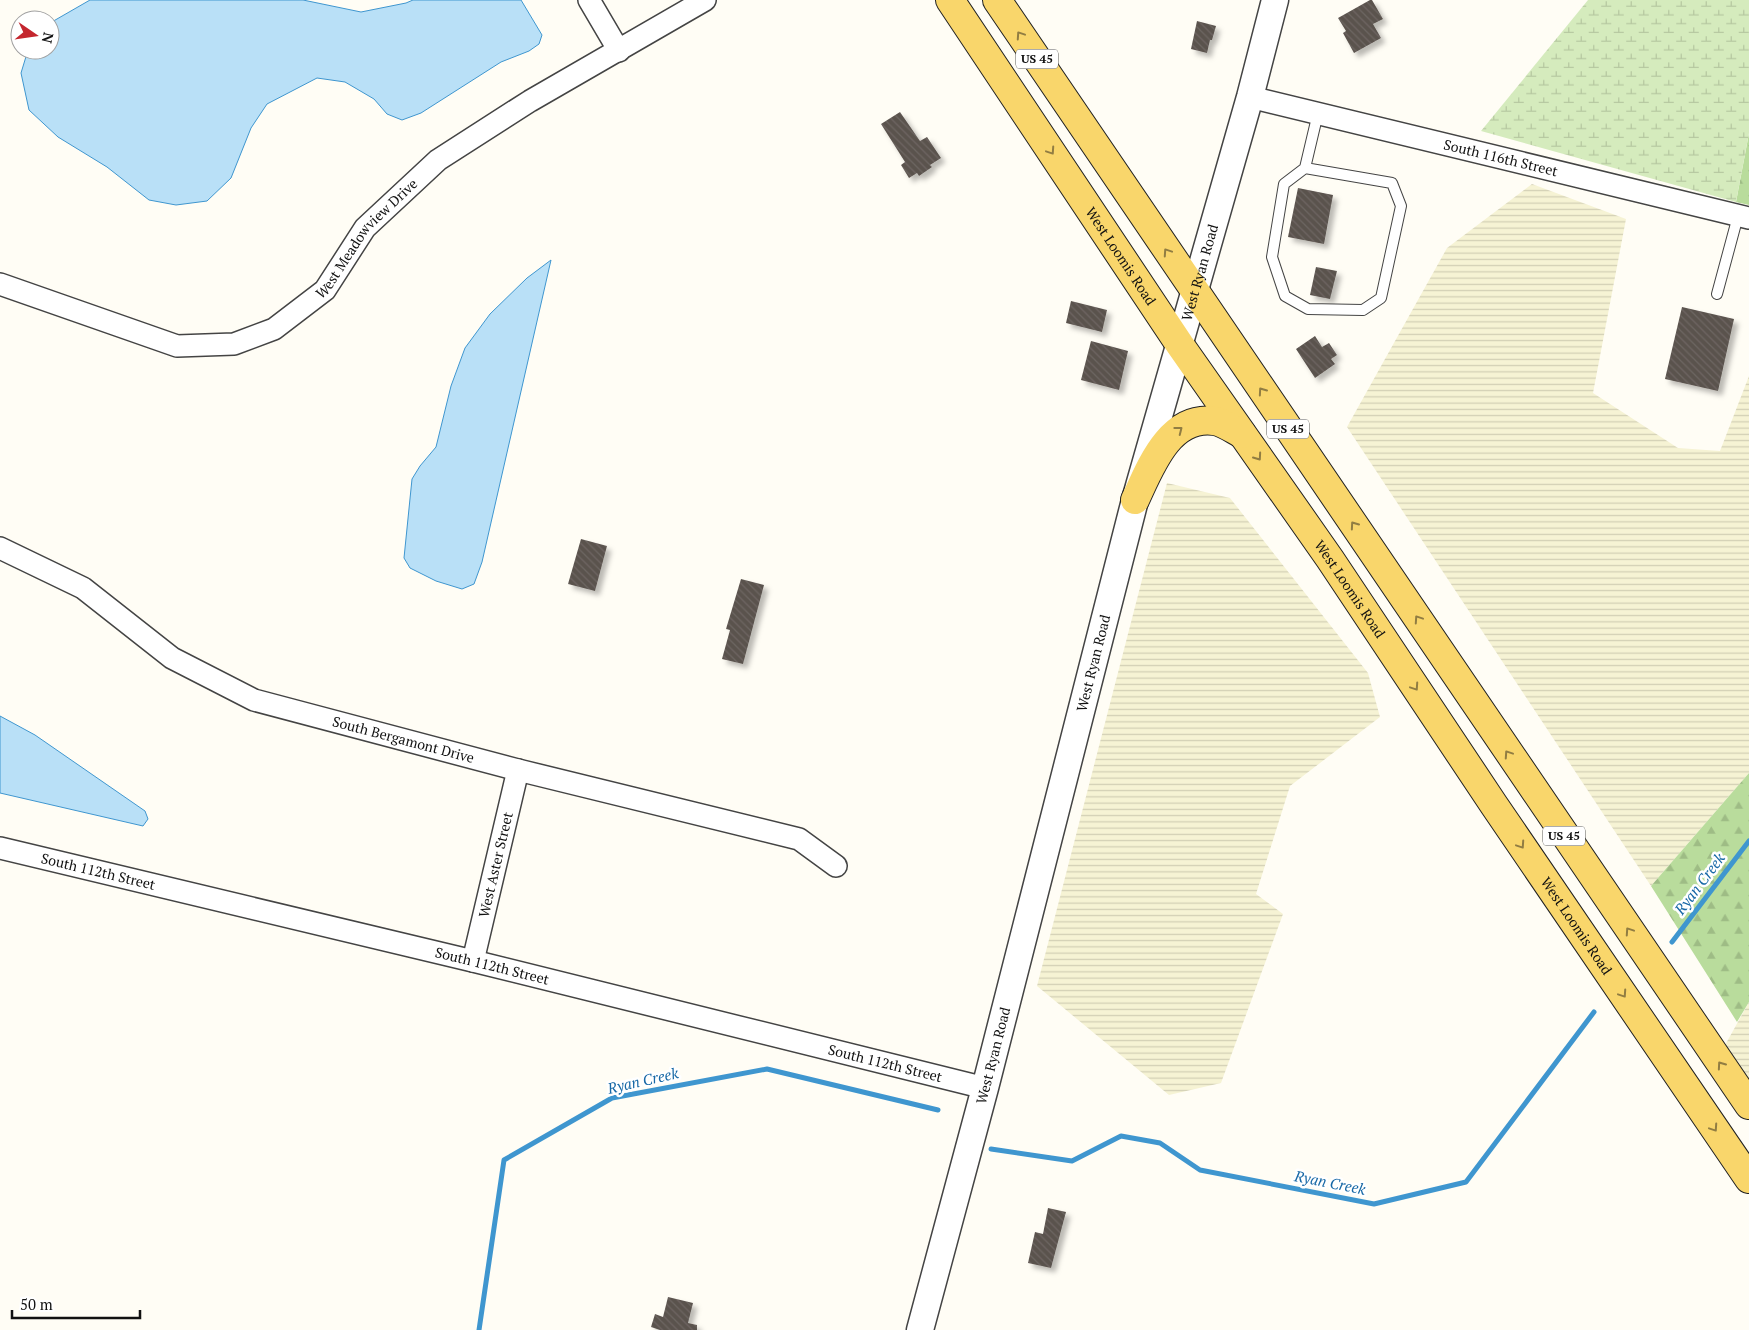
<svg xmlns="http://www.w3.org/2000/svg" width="1749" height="1330" font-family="'PT Serif',serif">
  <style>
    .farmland { fill: url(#farmland-rules) }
    .forest { fill: url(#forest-firs) }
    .wetland { fill: url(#wetland-marsh) }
    .water { fill: #b9e0f7; stroke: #3f96cf }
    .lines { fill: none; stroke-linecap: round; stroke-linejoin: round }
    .stream { stroke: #3f96cf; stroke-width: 5 }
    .building { fill: url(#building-back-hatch); filter: url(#shadow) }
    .service-casing { stroke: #444; stroke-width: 12 }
    .minor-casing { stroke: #444; stroke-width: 24 }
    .tertiary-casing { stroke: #444; stroke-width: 29 }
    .primary-casing { stroke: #222; stroke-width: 30 }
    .service { stroke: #fff; stroke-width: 10 }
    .minor { stroke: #fff; stroke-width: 21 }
    .tertiary { stroke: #fff; stroke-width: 26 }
    .primary { stroke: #f9d66b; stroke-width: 28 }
    .oneway { stroke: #917d42 }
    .labels { text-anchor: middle; stroke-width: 5; stroke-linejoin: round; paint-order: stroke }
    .shield { fill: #fff; stroke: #585858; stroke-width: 1 }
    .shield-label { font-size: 12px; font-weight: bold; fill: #111 }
    .street-label { font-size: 14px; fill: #111; stroke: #fff }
    .water-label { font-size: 15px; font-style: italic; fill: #1768a6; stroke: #fff }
  </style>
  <defs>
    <pattern id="farmland-rules" width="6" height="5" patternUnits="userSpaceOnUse" patternTransform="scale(1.25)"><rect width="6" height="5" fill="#f6f3d4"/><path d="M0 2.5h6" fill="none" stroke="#d2cfb5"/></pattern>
    <pattern id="forest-firs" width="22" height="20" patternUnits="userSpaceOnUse" patternTransform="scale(1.25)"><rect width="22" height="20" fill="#b9dc9c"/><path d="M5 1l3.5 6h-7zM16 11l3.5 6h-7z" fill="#9ebc85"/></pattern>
    <pattern id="wetland-marsh" width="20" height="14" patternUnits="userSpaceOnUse" patternTransform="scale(1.25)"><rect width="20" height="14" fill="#d5ebbd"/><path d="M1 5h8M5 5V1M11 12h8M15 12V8" fill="none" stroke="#b6c8a1"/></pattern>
    <pattern id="building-back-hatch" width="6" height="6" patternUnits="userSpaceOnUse" patternTransform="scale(1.25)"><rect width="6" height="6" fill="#5a524d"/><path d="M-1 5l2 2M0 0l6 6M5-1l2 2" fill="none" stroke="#6d6662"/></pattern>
    <filter id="shadow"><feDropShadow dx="4.5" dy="4.5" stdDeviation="2.5" flood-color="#0004"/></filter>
  </defs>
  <rect width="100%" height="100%" fill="#fffdf5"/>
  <path class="farmland" d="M1532 184 1626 219 1593 393 1678 448 1720 451 1749 376V773L1651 886 1347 427 1447 248Z
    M1167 483 1230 498 1368 673 1380 717 1290 786 1256 894 1283 914 1221 1083 1169 1095 1037 986Z
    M1749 1002V1084L1724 1047Z"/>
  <path class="forest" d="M1749 133V205L1736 202Z
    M1749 773V1002L1737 1022 1651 886Z"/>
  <path class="wetland" d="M1588 0H1749V133L1736 202 1481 131Z"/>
  <path class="water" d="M90 0H303L361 12 406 3 413 0H521L542 35 539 44 529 51 501 62 421 113 402 120 387 114 374 99 345 82 317 78 267 104 251 128 231 178 207 201 176 205 149 200 107 167 58 137 29 110 21 73 28 50H50V23Z
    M551 260 482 562 474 584 462 589 436 581 410 568 404 558 412 479 420 466 436 447 451 386 465 348 490 314 527 278Z
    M0 716 35 735 145 811 148 819 143 826 0 793Z"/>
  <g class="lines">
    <path class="stream" d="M1672 942 1749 841
      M991 1149 1072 1161 1121 1136 1160 1143 1200 1170 1374 1204 1466 1182 1594 1012
      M479 1330 504 1160 612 1098 767 1069 938 1110"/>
  </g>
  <path class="building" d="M1370 0H1372L1383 19 1373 24 1381 38 1354 53 1343 33 1346 31 1338 18Z
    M1197 21 1216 26 1212 40H1210L1207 53 1191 49Z
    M900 112 920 141 927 137 941 158 930 165 932 167 919 176 917 173 909 178 901 165 905 162 881 124Z
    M1298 188 1333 195 1324 244 1288 237Z
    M1316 267 1337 271 1330 299 1310 295Z
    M1071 301 1107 310 1102 332 1066 323Z
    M1682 307 1734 319 1718 391 1665 379Z
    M1315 336 1322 347 1329 343 1337 355 1331 359 1335 364 1315 378 1296 349Z
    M1091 341 1128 351 1119 390 1081 380Z
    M581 539 607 546 595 591 568 584Z
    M741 579 764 585 743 664 722 659 730 630 726 629Z
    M1048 1208 1066 1212 1051 1268 1028 1263 1035 1232 1043 1234Z
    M668 1297 693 1303 688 1323 697 1325V1330H660L651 1327 655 1314 663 1317Z"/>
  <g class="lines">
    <g class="service-casing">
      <path id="service" d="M1305 168 1392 183 1401 206 1381 298 1363 310 1308 309 1285 296 1272 257 1284 184 1305 168 1318 113
        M1717 294 1738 216"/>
    </g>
    <g class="minor-casing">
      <g id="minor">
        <path d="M589 0 619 51"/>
        <path id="s1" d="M1250 97 1749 218"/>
        <path id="s2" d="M0 284 177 346 234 344 274 329 325 290 365 228 438 160 530 101 705 0"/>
        <path id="s3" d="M0 548 83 588 172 658 254 700 518 770 799 839 836 866"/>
        <path id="s4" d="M0 848 473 961 985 1088"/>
        <path id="s5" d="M473 961 518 770"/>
      </g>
    </g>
    <g class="tertiary-casing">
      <g id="tertiary">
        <path id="s6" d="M920 1330 985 1088 1135 500 1250 97 1275 0"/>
      </g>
    </g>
    <g class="primary-casing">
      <g id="primary">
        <path id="s7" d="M950 0 1180 345 1330 559 1494 805 1749 1179"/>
        <path d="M997 0 1749 1105"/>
        <path d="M1135 500C1150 468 1169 415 1214 421 1223 422 1234 430 1242 434"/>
      </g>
    </g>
    <use href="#service" class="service"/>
    <use href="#minor" class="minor"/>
    <use href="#tertiary" class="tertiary"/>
    <use href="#primary" class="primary"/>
  </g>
  <defs><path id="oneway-chevron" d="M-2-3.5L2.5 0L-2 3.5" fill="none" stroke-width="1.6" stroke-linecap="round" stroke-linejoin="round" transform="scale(1.25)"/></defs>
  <g class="oneway">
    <use href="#oneway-chevron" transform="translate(1020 35) rotate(-124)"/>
    <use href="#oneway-chevron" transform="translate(1051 151) rotate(56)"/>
    <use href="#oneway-chevron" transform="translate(1167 252) rotate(-124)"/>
    <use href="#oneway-chevron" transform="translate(1262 391) rotate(-125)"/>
    <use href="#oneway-chevron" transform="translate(1179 430) rotate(-38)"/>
    <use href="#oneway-chevron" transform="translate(1258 457) rotate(55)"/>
    <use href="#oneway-chevron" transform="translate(1354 525) rotate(-125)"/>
    <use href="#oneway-chevron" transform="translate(1418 619) rotate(-124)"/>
    <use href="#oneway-chevron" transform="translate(1415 687) rotate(56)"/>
    <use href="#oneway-chevron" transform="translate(1508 754) rotate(-124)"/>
    <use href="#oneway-chevron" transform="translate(1521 845) rotate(56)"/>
    <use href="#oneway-chevron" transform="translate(1629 931) rotate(-124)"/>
    <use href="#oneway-chevron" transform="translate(1623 994) rotate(56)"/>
    <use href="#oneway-chevron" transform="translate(1721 1065) rotate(-125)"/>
    <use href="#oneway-chevron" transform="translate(1714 1128) rotate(56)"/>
  </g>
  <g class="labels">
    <g class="shield">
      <rect x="1016" y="49.5" width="42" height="19" rx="4"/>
      <rect x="1267" y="419.5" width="42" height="19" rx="4"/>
      <rect x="1543" y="826.5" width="42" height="19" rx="4"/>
    </g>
    <g class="shield-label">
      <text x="1037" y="63">US 45</text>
      <text x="1288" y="433">US 45</text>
      <text x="1564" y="840">US 45</text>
    </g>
    <g class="street-label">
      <text dy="5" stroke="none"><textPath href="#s1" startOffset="258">South 116th Street</textPath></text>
      <text dy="5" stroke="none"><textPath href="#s2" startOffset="418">West Meadowview Drive</textPath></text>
      <text dy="5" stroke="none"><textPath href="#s7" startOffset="308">West Loomis Road</textPath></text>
      <text dy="5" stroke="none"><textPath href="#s6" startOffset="1094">West Ryan Road</textPath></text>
      <text dy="5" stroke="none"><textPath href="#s7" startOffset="712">West Loomis Road</textPath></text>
      <text dy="5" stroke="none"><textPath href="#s6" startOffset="689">West Ryan Road</textPath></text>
      <text dy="5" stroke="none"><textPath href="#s3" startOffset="452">South Bergamont Drive</textPath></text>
      <text dy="5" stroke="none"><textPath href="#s5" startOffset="99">West Aster Street</textPath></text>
      <text dy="5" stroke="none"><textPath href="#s4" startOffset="101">South 112th Street</textPath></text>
      <text dy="5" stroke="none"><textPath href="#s7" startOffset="1118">West Loomis Road</textPath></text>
      <text dy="5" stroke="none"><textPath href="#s4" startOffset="506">South 112th Street</textPath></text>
      <text dy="5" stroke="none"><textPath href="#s6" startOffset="284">West Ryan Road</textPath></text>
      <text dy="5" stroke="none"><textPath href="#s4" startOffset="911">South 112th Street</textPath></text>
    </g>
    <g class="water-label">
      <text transform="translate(1700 884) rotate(-53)" y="5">Ryan Creek</text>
      <text transform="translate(643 1081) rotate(-13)" y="5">Ryan Creek</text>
      <text transform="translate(1330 1183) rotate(11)" y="5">Ryan Creek</text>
    </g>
  </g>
  <g transform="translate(35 35) rotate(103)"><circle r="24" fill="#ffffff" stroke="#a0a0a0"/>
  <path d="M0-4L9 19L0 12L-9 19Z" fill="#c4262e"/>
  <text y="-8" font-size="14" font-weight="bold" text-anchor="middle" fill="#111111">N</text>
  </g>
  <path d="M12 1310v8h128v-8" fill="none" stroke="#111111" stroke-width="2.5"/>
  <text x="20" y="1310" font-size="15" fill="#111111" stroke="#ffffff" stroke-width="4" paint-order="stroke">50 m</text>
</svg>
